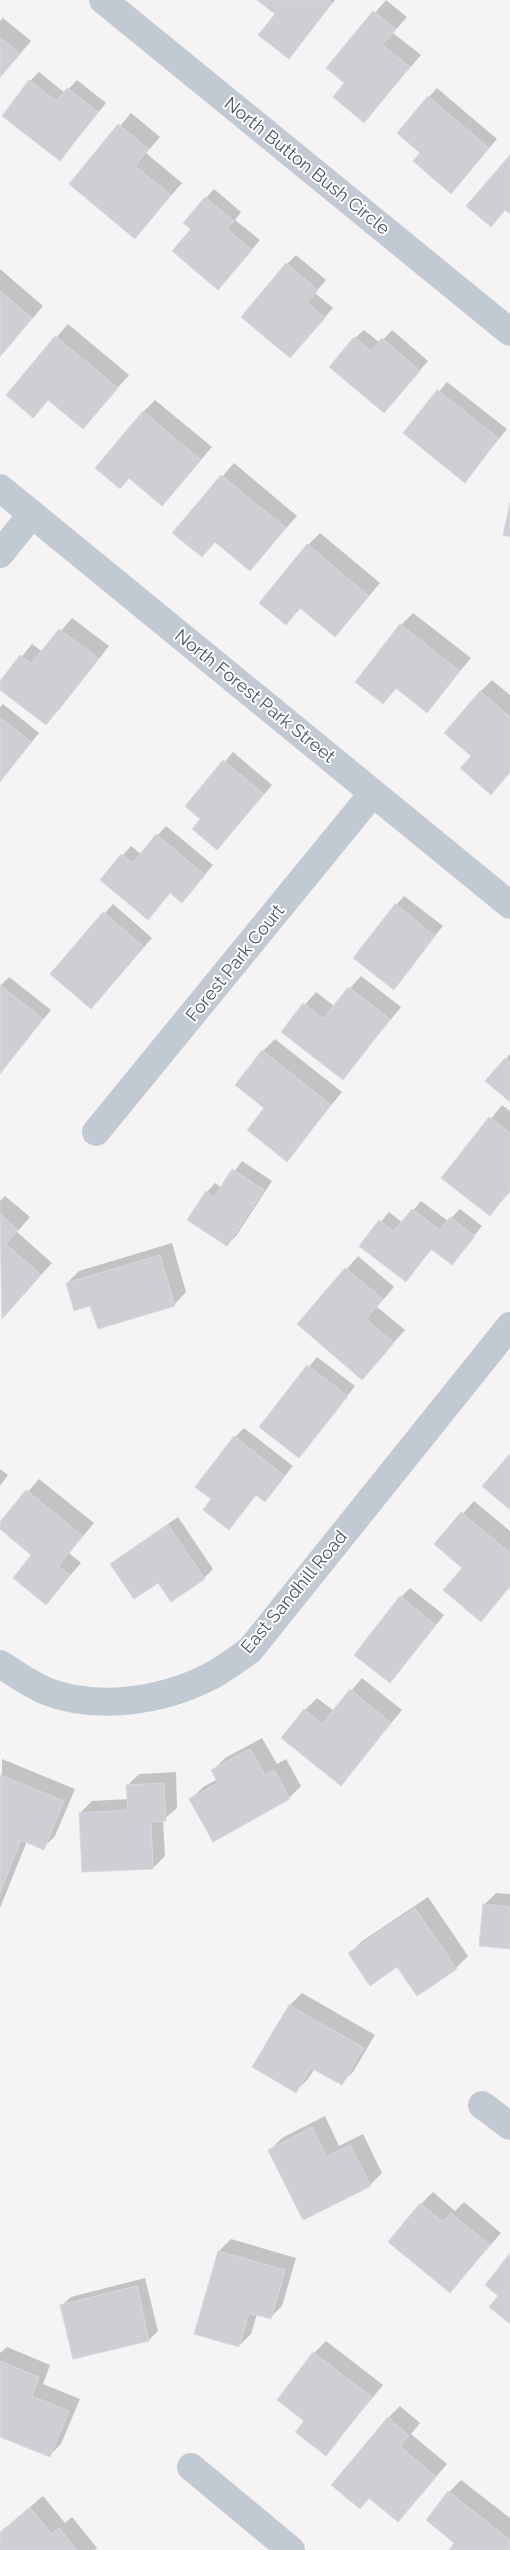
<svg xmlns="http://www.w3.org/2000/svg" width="510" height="2550" font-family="Raleway,sans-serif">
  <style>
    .shadow { fill: #0003 }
    .building { fill: #cdcfd5; stroke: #d7d9de }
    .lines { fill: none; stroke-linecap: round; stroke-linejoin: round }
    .street { stroke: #c1cad2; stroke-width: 28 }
    .labels { text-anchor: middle; stroke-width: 4; stroke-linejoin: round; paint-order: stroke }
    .street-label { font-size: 18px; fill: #4a5661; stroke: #fff }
  </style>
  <rect width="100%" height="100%" fill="#f5f3f3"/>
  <path class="shadow" d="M259 0H335L289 57 276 14Z
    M386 0 407 17 393 33 421 55 364 121 346 83 328 68Z
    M3 18 31 41 0 78V21Z
    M39 72 65 93 77 80 106 103 68 150 30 81Z
    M437 88 497 139 460 183 422 152 429 97Z
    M131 113 160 137 146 153 182 183 135 237 71 184Z
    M214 189 241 212 235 220 260 240 218 289 192 228 206 198Z
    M296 255 326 280 315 293 333 308 290 357 287 264Z
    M0 269 43 306 0 357Z
    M68 324 129 375 83 427 49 399 33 416 7 395Z
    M364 330 380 343 392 330 428 361 384 412 355 338Z
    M447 382 507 429 465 481 404 433Z
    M155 400 212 447 162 505 130 477 120 487 143 412Z
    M234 463 297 516 250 569 216 541 174 532Z
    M320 533 380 583 335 636 301 608 286 623 308 545Z
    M413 613 471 658 427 711 397 687 383 702 401 625Z
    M72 618 109 646 58 711 46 723 0 688V683L32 644 43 652Z
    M492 680 510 695V773L491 793 473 756 480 692Z
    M3 704 39 733 0 782V707Z
    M233 752 272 785 217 849 202 819 187 806Z
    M166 826 213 865 190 892 101 879 131 846 141 854Z
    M404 896 443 926 393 988 396 905Z
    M113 904 152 938 99 999 51 973Z
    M361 976 401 1007 343 1078 282 1031 316 992 334 1006Z
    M9 977 51 1010 0 1073V986Z
    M275 1039 342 1092 286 1160 266 1108 263 1051Z
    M510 1054V1100L487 1081Z
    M502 1105 510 1111V1192L490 1214 443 1178Z
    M242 1161 272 1181 236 1236 227 1245 207 1192 215 1183 222 1188Z
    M5 1196 30 1217 17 1232 52 1263 2 1318 0 1201Z
    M421 1201 448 1221 460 1209 482 1226 452 1263 433 1248 406 1280 361 1246 389 1212 403 1223Z
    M172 1243 186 1292 174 1305 91 1304 67 1283 79 1271Z
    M358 1256 394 1287 377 1307 405 1330 362 1378 299 1324Z
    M317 1357 355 1386 299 1457 260 1427Z
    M244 1428 293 1466 265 1500 257 1494 228 1528 213 1499 235 1437Z
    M0 1469 8 1475 0 1486Z
    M39 1479 94 1523 69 1553 81 1563 46 1603 33 1554 0 1528V1524Z
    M474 1501 510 1531V1587L481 1620 464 1568 436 1544Z
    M178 1517 213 1569 204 1578 171 1600 159 1581 112 1564 121 1556Z
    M410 1588 444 1615 390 1681 401 1597Z
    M362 1678 402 1710 341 1784 305 1710 317 1698 334 1711Z
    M262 1738 277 1764 286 1759 301 1786 289 1798 191 1799 203 1787 218 1779 213 1770 225 1758Z
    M2 1759 75 1789 55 1836 43 1848 27 1841 0 1908Z
    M176 1772 177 1808 163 1820 165 1856 153 1868 80 1813 92 1801 128 1799 127 1786 139 1774Z
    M496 1893 510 1894V1948L484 1905Z
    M428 1897 468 1956 456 1968 398 1965 349 1954 361 1942Z
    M302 1993 375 2035 353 2072 341 2083 315 2068 308 2079 296 2091 254 2067 290 2005Z
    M325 2116 339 2146 363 2134 382 2173 370 2185 270 2150 282 2138Z
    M433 2192 455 2211 464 2202 501 2233 450 2292 421 2204Z
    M231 2239 296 2258 282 2306 270 2318 257 2314 251 2334 239 2346 195 2334 219 2251Z
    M145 2278 158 2331 149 2340 74 2358 62 2305 71 2297Z
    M326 2341 383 2385 326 2454 306 2421 314 2353Z
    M7 2347 50 2365 43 2384 80 2399 61 2444 49 2456 0 2435V2353Z
    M400 2406 420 2423 411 2434 447 2464 398 2521 370 2497 360 2507 388 2418Z
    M461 2480 510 2518V2550H450L456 2542 449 2492Z
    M43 2496 65 2523 72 2517 97 2548 95 2550H0V2532Z"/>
  <path class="building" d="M257 0H329L332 3 289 59 258 35 275 14Z
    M373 11 396 29 382 45 410 67 364 123 333 97 344 83 326 68Z
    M0 37 20 54 0 77Z
    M29 80 56 101 67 88 98 112 60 161 2 116Z
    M428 96 489 148 451 194 413 161 420 153 397 133Z
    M118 124 149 149 135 166 171 195 135 239 69 184Z
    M510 155V214L505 210 491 227 466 206Z
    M205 197 234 221 227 229 252 250 218 290 172 251 191 229 183 223Z
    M286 263 318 290 307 302 325 318 290 358 241 317Z
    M0 291 32 318 0 356Z
    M55 336 118 388 83 429 48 400 33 418 6 395Z
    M354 337 371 351 382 338 420 371 384 413 329 367Z
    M437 390 499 438 465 483 403 433Z
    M143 411 201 460 162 506 129 478 120 489 95 468Z
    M221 475 286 528 250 571 215 542 202 557 172 533Z
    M510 503V537L503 535Z
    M307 544 369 596 335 637 300 608 286 625 259 603Z
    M400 624 460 671 427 713 396 688 383 704 355 682Z
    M59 629 98 658 46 725 0 690V681L20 655 31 664Z
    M480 691 510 717V772L491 795 460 768 471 756 444 733Z
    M0 717 31 742 0 782Z
    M223 760 264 794 217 850 192 829 200 819 185 806Z
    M156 834 205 875 182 903 170 893 148 920 100 880 121 854 133 863Z
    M395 904 435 936 394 990 353 958Z
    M103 912 144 947 91 1009 50 974Z
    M0 985 43 1019 0 1074Z
    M348 987 390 1019 343 1080 281 1032 303 1003 323 1019Z
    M262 1050 331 1105 287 1162 247 1130 264 1108 235 1085Z
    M505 1058 510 1062V1102L485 1081Z
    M489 1117 510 1133V1190L490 1216 441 1178Z
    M232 1169 264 1190 227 1246 187 1220 206 1191 214 1197Z
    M412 1209 440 1230 450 1217 475 1236 452 1265 431 1249 406 1282 359 1246 379 1220 394 1231Z
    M0 1213 18 1230 6 1244 41 1275 2 1319Z
    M160 1255 175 1306 98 1329 90 1306 74 1311 66 1283Z
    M345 1268 383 1299 366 1319 394 1343 362 1380 297 1324Z
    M307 1365 348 1396 299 1458 259 1427Z
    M234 1436 285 1476 265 1502 256 1495 229 1530 203 1510 211 1499 195 1487Z
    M510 1454V1510L482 1486Z
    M26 1490 83 1536 58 1566 70 1575 46 1605 13 1578 31 1555 0 1529V1522Z
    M461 1512 510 1553V1586L481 1622 443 1590 462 1568 434 1544Z
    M168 1525 205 1579 171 1602 158 1583 134 1599 110 1564Z
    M400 1596 436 1625 390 1683 354 1655Z
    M350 1689 391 1723 341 1786 281 1738 304 1709 322 1724Z
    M250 1749 265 1775 274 1770 290 1799 213 1842 189 1799 218 1783 211 1770Z
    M0 1775 64 1801 44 1850 21 1840 0 1893Z
    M164 1783 166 1821 151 1822 153 1869 82 1872 79 1813 128 1810 126 1785Z
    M483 1904 510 1907V1949L479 1946Z
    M415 1908 457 1969 417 1996 397 1967 370 1986 348 1953Z
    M289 2005 364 2048 342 2085 311 2068 296 2093 252 2067Z
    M312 2127 327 2157 350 2145 371 2186 303 2220 268 2150Z
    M420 2203 443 2222 451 2213 490 2245 450 2293 388 2242Z
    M218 2251 285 2270 271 2319 249 2313 239 2347 194 2334Z
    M510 2253V2324L489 2307 498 2296 485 2285Z
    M137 2286 149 2341 73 2359 60 2305Z
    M313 2352 372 2397 326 2456 295 2432 304 2421 277 2400Z
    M0 2361 39 2377 32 2396 69 2411 50 2457 0 2437Z
    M388 2417 409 2436 400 2446 436 2477 398 2522 369 2498 360 2509 331 2485Z
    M448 2491 510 2540V2550H449L454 2543 426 2520Z
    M30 2507 52 2534 59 2528 77 2550H0V2533Z"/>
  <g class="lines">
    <path class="street" d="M103 0 510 332
      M0 488 510 905
      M0 554 32 514
      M96 1132 373 793
      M0 1664C15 1673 29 1684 46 1691 96 1711 162 1701 209 1677 223 1670 236 1660 250 1650L510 1326
      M482 2105 510 2126
      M191 2467 291 2550"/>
  </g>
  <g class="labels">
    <g class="street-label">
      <text transform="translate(307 166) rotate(39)" y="6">North Button Bush Circle</text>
      <text transform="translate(255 696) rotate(39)" y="6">North Forest Park Street</text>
      <text transform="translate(235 963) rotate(-51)" y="6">Forest Park Court</text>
      <text transform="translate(294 1592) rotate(-50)" y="6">East Sandhill Road</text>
    </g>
  </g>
</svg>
